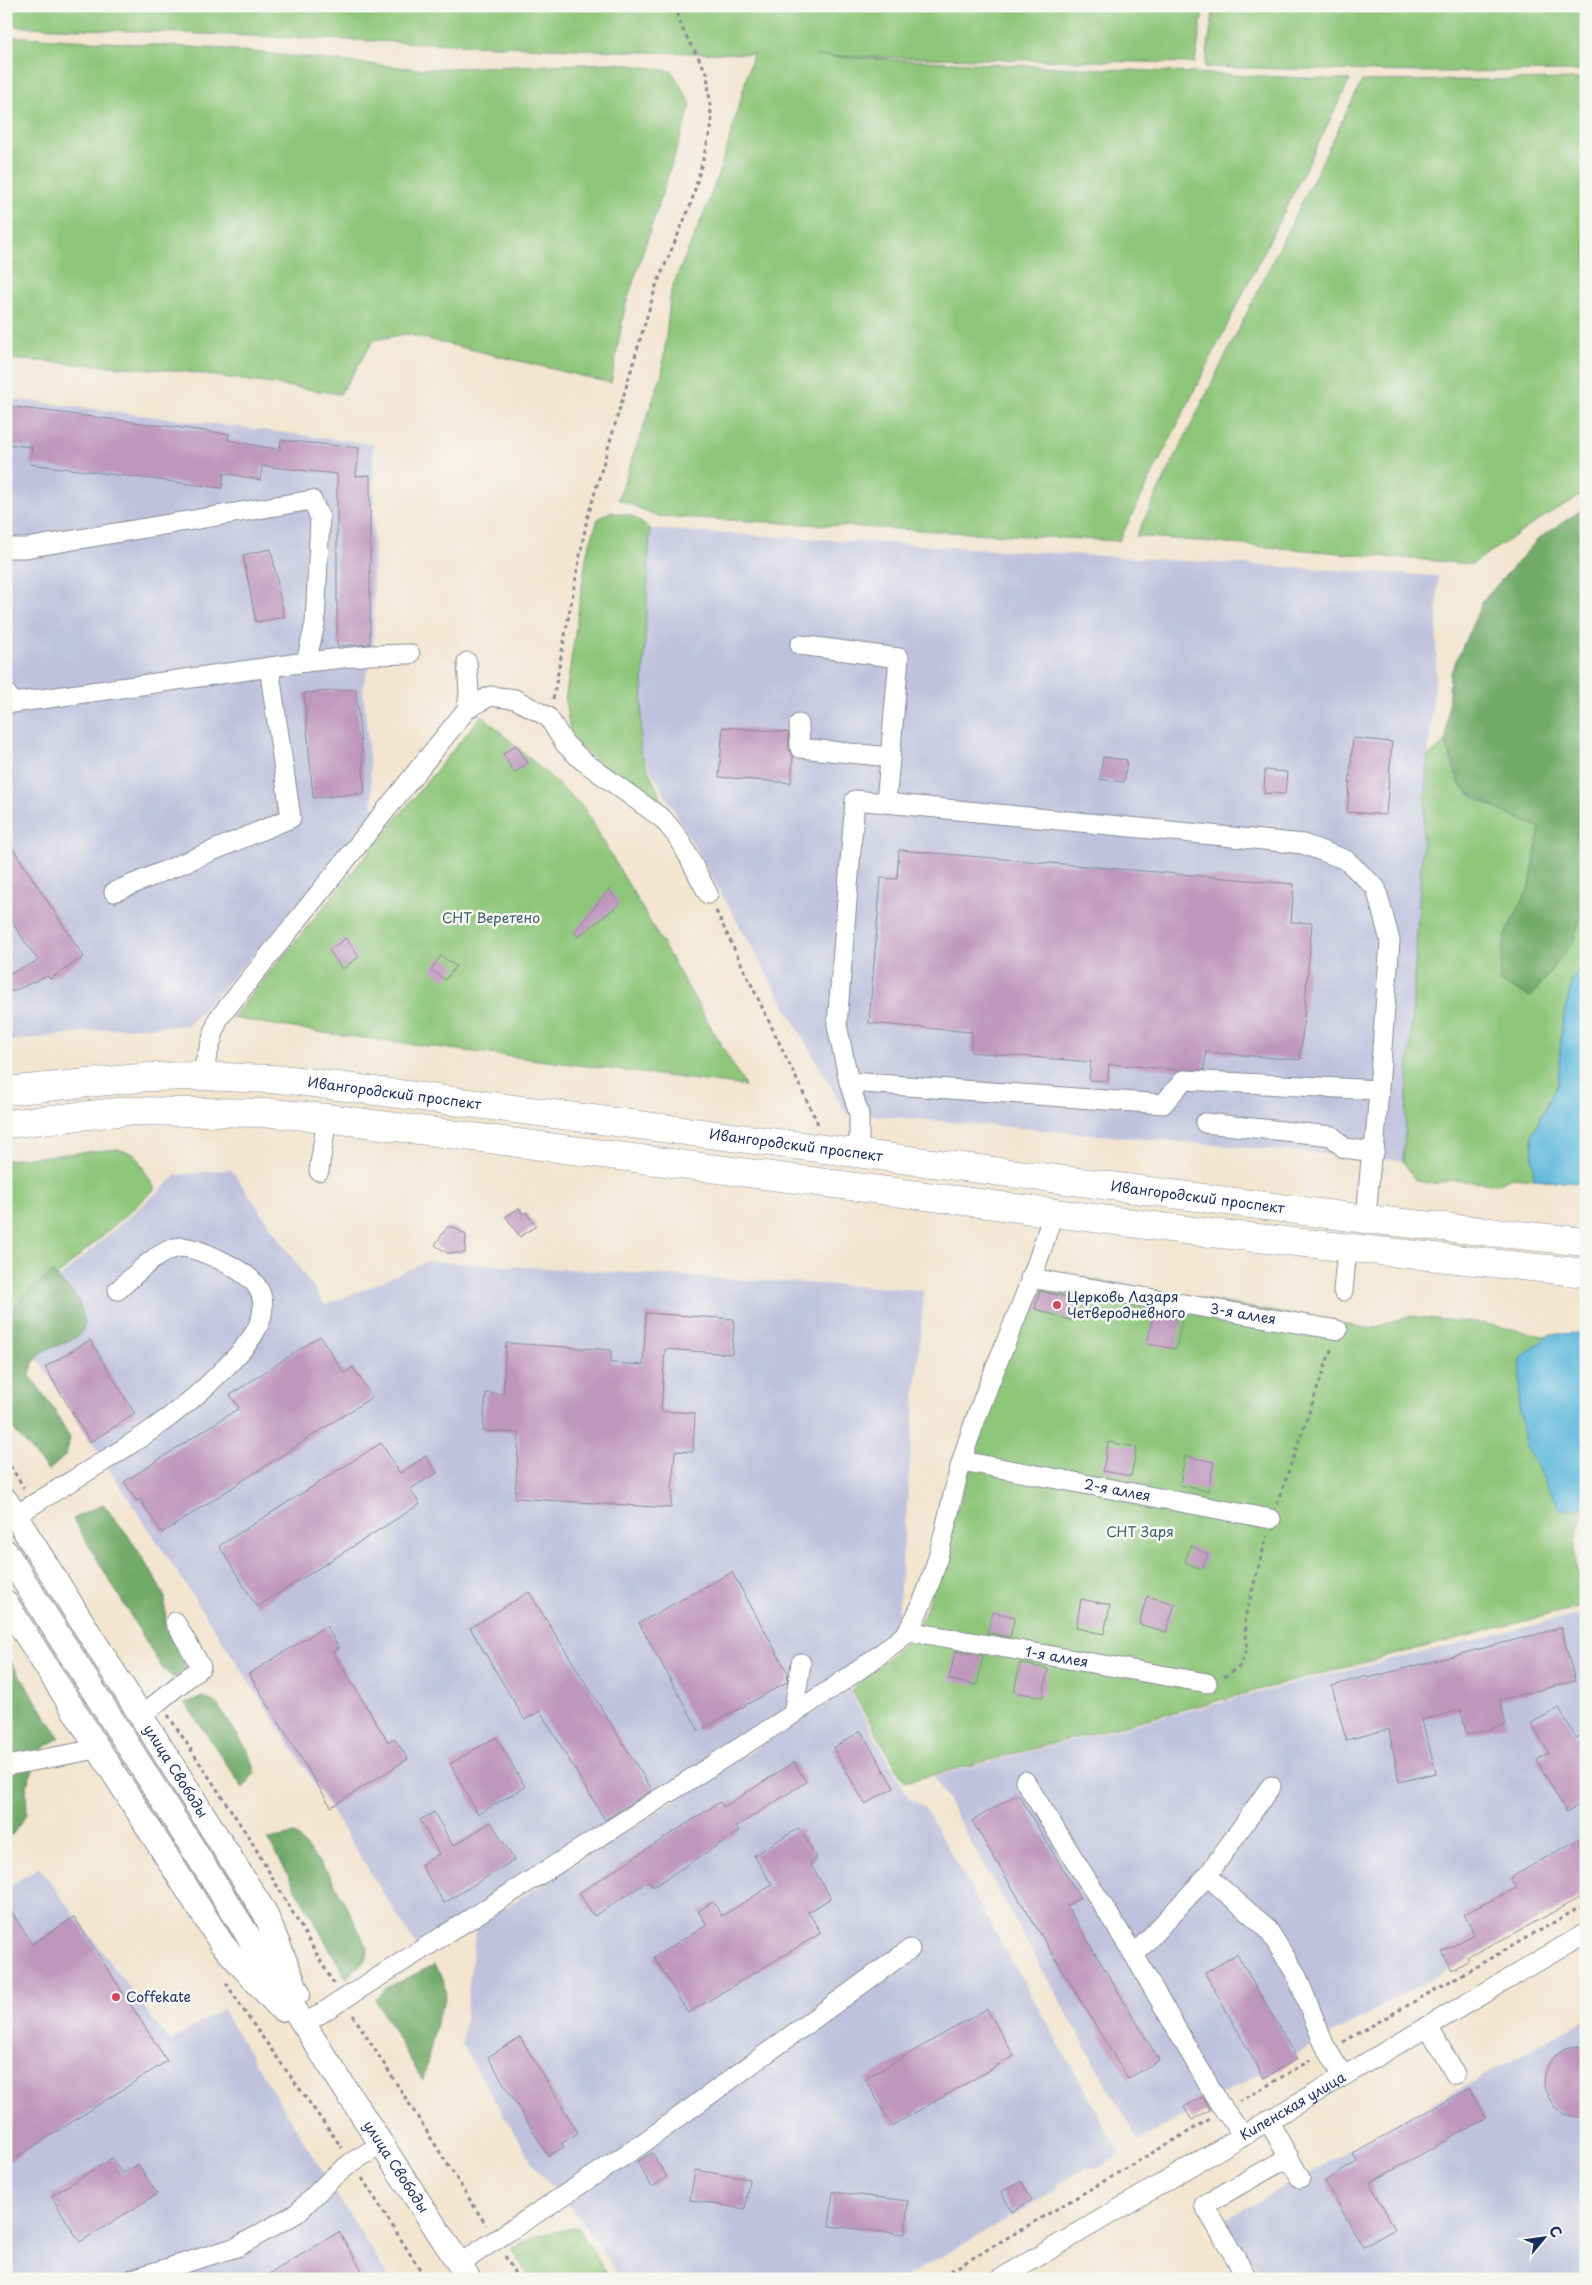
<svg xmlns="http://www.w3.org/2000/svg" width="1592" height="2285" font-family="'Playpen Sans',sans-serif">
  <style>
    .industrial { fill: #c0c2dd }
    .green { fill: #8ec679; stroke: #547a6c }
    .forest { fill: #72ab69; stroke: #466d64 }
    .water { fill: #5fb9dd; stroke: #3d749e }
    .building { fill: #bf97bd }
    .lines { fill: none; stroke-linecap: round; stroke-linejoin: round }
    .minor-casing { stroke: #878a96; stroke-width: 21 }
    .major-casing { stroke: #878a96; stroke-width: 26 }
    .highway-casing { stroke: #878a96; stroke-width: 29 }
    .path { stroke: #878a96; stroke-width: 3; stroke-dasharray: 4 4; stroke-linecap: butt }
    .minor { stroke: #fff; stroke-width: 19 }
    .major { stroke: #fff; stroke-width: 24 }
    .highway { stroke: #fff; stroke-width: 28 }
    .poi-dot { fill: #d1495b; stroke: #f6f6f2; stroke-width: 2 }
    .labels { text-anchor: middle; stroke-width: 5; stroke-linejoin: round; paint-order: stroke }
    .park-label { font-size: 14px; fill: #3e5c66; stroke: #f6f6f2 }
    .street-label { font-size: 14px; fill: #1b2f5e; stroke: #f6f6f2 }
    .poi-label { font-size: 14px; fill: #1b2f5e; stroke: #f6f6f2; text-anchor: start }
  </style>
  <rect width="100%" height="100%" fill="#f6f6f2"/>
  <filter id="ink" filterUnits="userSpaceOnUse"><feTurbulence type="fractalNoise" baseFrequency=".02" numOctaves="2"/><feDisplacementMap in="SourceGraphic" scale="10" xChannelSelector="R" yChannelSelector="G"/><feConvolveMatrix kernelMatrix="1 2 1 2 8 2 1 2 1" color-interpolation-filters="sRGB"/></filter>
  <filter id="wash" filterUnits="userSpaceOnUse"><feTurbulence type="fractalNoise" baseFrequency=".0096" numOctaves="4" result="noise"/><feDisplacementMap in="SourceGraphic" scale="20" xChannelSelector="R" yChannelSelector="G"/><feGaussianBlur stdDeviation="1.12" result="paint"/><feColorMatrix in="noise" values="0 0 0 0 0 0 0 0 0 0 0 0 0 0 0 0 0 1.4 0 .05"/><feComposite in="paint" operator="in"/></filter>
  <g filter="url(#wash)">
    <rect width="100%" height="100%" fill="#f3e5cf"/>
    <path class="industrial" d="M6 398 373 444 374 647 363 686 374 816 300 904 188 1025 105 1029 6 1042Z
      M650 529 1438 576 1436 670 1428 756 1403 1161 846 1113 640 751Z
      M231 1169 325 1305 363 1290 427 1261 924 1290 896 1639 417 1947 269 1712 41 1365 13 1318 177 1175Z
      M1586 1613V1894L1138 2141 934 1776 1348 1670Z
      M849 1690 909 1798 925 1808 1121 2154 1097 2169 1087 2167 1060 2183 1057 2190 903 2279H620L588 2228 534 2166 462 2045 476 1926Z
      M39 1867 170 2042 222 2009 389 2279H6V1888Z
      M1586 2019V2279H1263L1224 2220Z"/>
    <path class="green" d="M6 6H1204L1195 63 816 56 1350 80 1119 541 657 516 618 499 662 374 671 290 707 206 727 148 753 54 647 52 6 26Z
      M1214 6H1586V71L1419 72 1205 67Z
      M6 36 225 49 418 69 616 63 672 71 691 105 625 307 611 383 406 334 374 340 340 394 181 371 6 359Z
      M1586 79V493L1553 511 1472 564 1136 536 1362 81Z
      M610 512 632 516 650 529 640 751 672 823 579 747 570 731 565 701 587 552 598 519Z
      M482 715 584 808 745 1086 324 1033 232 1018Z
      M1446 742C1450 754 1454 776 1461 786 1471 801 1523 820 1540 827L1530 886 1505 935 1573 942 1586 902V961L1573 977 1562 1024 1558 1083 1532 1135 1534 1179 1511 1177 1497 1184 1452 1180 1432 1184 1415 1180 1403 1161 1428 756Z
      M117 1149 135 1154 155 1189 6 1321V1160Z
      M1038 1270 1371 1329 1408 1316 1485 1324 1548 1336 1521 1358 1519 1405 1525 1445 1561 1510 1586 1507C1579 1525 1571 1547 1576 1567 1580 1580 1586 1591 1586 1605L905 1782 851 1690 912 1636 924 1616 1003 1363Z
      M578 2227 610 2279H530L512 2248 540 2235Z"/>
    <path class="forest" d="M1586 507V902L1573 942 1531 997 1499 982 1505 935 1530 886 1540 828 1505 813 1471 794 1461 786 1446 742 1450 674 1483 601 1538 539Z
      M53 1273 78 1299 85 1322 82 1331 77 1337 42 1352 33 1363 30 1376 52 1406 70 1438 66 1455 48 1471 6 1420V1316L30 1289Z
      M103 1504 127 1534 151 1571 165 1598 166 1629 176 1644 185 1666 181 1675 173 1678 162 1668 73 1519Z
      M6 1654 60 1738 43 1748 26 1786 27 1814 12 1835 6 1834Z
      M203 1697 216 1703 247 1749 255 1772 243 1788 185 1703Z
      M295 1834 330 1875 368 1948 367 1959 346 1978 268 1839Z
      M434 1965 443 1979 446 1996 437 2019 423 2081 375 1999 386 1988Z"/>
    <path class="water" d="M1586 961V1184L1534 1179 1532 1135 1558 1083 1562 1024 1573 977Z
      M1586 1333V1507L1561 1510 1525 1445 1519 1405 1521 1358 1550 1334Z"/>
    <g id="blocks">
      <path class="building" d="M6 406 229 434 228 440 280 450 281 440 359 448 356 476 370 475V644L337 646V474L262 466 260 480 224 473 222 488 30 464 32 447 6 444Z
        M271 549 284 617 256 622 243 555Z
        M356 689 365 793 313 798 304 693Z
        M723 727 788 732 789 749 793 756 791 783 719 777Z
        M1353 738 1392 742 1386 815 1347 812Z
        M516 745 528 763 514 773 503 754Z
        M1103 757 1127 760 1124 782 1100 779Z
        M1265 770 1287 772 1285 794 1264 793Z
        M6 838 84 957 50 979 47 976 6 994V975L38 961 6 913Z
        M899 850 1294 884 1291 922 1312 923 1300 1060 1206 1052 1204 1070H1179L1109 1064 1108 1081 1089 1080 1091 1062 971 1052 972 1032 869 1023 881 878 897 879Z
        M609 889 620 904 578 937 574 932Z
        M346 938 359 957 342 969 329 950Z
        M441 956 456 966 445 980 431 970Z
        M519 1208 523 1214 526 1212 536 1226 520 1237 506 1217Z
        M448 1226 451 1228 452 1226 466 1235 465 1253H447L435 1245Z
        M1040 1291 1079 1300 1073 1321 1035 1309Z
        M646 1313 734 1319 732 1354 665 1349 661 1411 695 1413 693 1452 675 1451 671 1508 515 1498 519 1433 483 1431 486 1393 503 1394 506 1343 611 1350V1363L643 1365Z
        M1153 1315 1182 1320 1176 1349 1147 1344Z
        M320 1336 344 1373 353 1367 372 1397 162 1533 140 1499 137 1501 124 1482 239 1408 230 1395Z
        M90 1340 135 1414 90 1442 45 1367Z
        M1108 1442 1137 1447 1131 1476 1103 1471Z
        M381 1443 400 1473 426 1456 437 1473 410 1489 420 1504 257 1607 219 1546Z
        M1185 1456 1214 1462 1208 1491 1180 1485Z
        M1191 1546 1208 1554 1202 1569 1185 1562Z
        M732 1572 788 1673 787 1682 699 1731 639 1623Z
        M529 1592 652 1790 605 1820 540 1711 525 1720 470 1628Z
        M1147 1596 1175 1604 1166 1632 1139 1624Z
        M1081 1599 1110 1605 1104 1634 1076 1628Z
        M993 1612 1015 1617 1010 1637 987 1633Z
        M326 1626 339 1648 333 1652 388 1742 394 1738 408 1759 331 1807 249 1674Z
        M1561 1628 1575 1681 1500 1700 1506 1725 1467 1735 1461 1710 1422 1720 1436 1773 1399 1782 1389 1729 1346 1740 1332 1686 1367 1676 1368 1678Z
        M955 1651 983 1656 977 1685 949 1680Z
        M1020 1663 1048 1669 1043 1697 1014 1692Z
        M1559 1708 1576 1738 1586 1732V1801L1566 1812 1537 1760 1549 1753 1531 1723Z
        M861 1731 894 1788 865 1804 833 1748Z
        M496 1737 525 1787 478 1814 450 1764Z
        M794 1762 806 1782 736 1827 739 1831 653 1887 649 1881 594 1916 579 1893 720 1802 724 1807Z
        M1018 1794 1080 1898 1067 1906 1159 2060 1128 2079 972 1821Z
        M434 1812 453 1846 491 1822 514 1860 444 1903 421 1865 439 1854 420 1820Z
        M799 1828 817 1858 810 1863 831 1898 808 1912 821 1933 688 2013 654 1957 707 1925 698 1911 713 1902 722 1916 772 1885 754 1855Z
        M1586 1835V1894L1517 1932 1467 1957 1469 1960 1452 1970 1442 1952 1474 1934 1464 1914 1516 1888 1510 1878Z
        M6 1903 32 1944 74 1917 167 2061 6 2164Z
        M1237 1954 1297 2059 1264 2078 1205 1973Z
        M987 2009 1014 2056 892 2126 865 2079Z
        M520 2037 578 2133 562 2143 564 2147 548 2156 488 2057Z
        M1578 2046 1586 2047V2116L1576 2117 1564 2114 1555 2107 1548 2097 1544 2086 1545 2074 1549 2063 1556 2054 1566 2048Z
        M1469 2088 1486 2118 1370 2183 1395 2229 1363 2247 1325 2181 1357 2162 1353 2154Z
        M1202 2097 1210 2110 1192 2120 1184 2107Z
        M652 2153 667 2177 652 2187 637 2162Z
        M112 2158 122 2174 138 2164 157 2194 80 2242 51 2196Z
        M695 2170 749 2179 745 2209 690 2200Z
        M1021 2181 1032 2200 1012 2212 1001 2192Z
        M833 2192 908 2201 905 2234 829 2226Z
        M339 2232 367 2279H261Z"/>
    </g>
  </g>
  <g filter="url(#ink)">
    <use href="#blocks" fill-opacity="0" stroke="#878a96" stroke-width="1"/>
    <g class="lines">
      <g class="minor-casing">
        <g id="minor">
          <path d="M6 548H26L312 500 320 518 315 624 306 662 13 703 6 693"/>
          <path d="M800 645 899 658 886 803"/>
          <path d="M306 662 370 655 410 654"/>
          <path d="M467 662 469 692 467 709"/>
          <path d="M799 724 800 748 890 757"/>
          <path d="M114 892 291 818 269 667"/>
          <path d="M201 1076 218 1019 467 709 490 696 515 699 548 717 565 744 583 761 663 819 680 840 708 894"/>
          <path d="M849 1082 1163 1104 1184 1080 1378 1090"/>
          <path d="M1205 1123 1332 1136 1344 1148 1374 1152"/>
          <path d="M859 1154V1114L849 1082 837 1025 855 800 1303 844 1346 860 1376 888 1390 941 1377 1115 1374 1152 1371 1158 1366 1219"/>
          <path d="M319 1171 327 1118"/>
          <path id="s1" d="M1030 1278 1338 1330"/>
          <path d="M1343 1291 1347 1249"/>
          <path id="s2" d="M962 1461 1271 1519"/>
          <path d="M15 1516C86 1470 163 1432 222 1371 236 1357 251 1342 259 1324 265 1311 264 1296 256 1285 245 1270 193 1243 175 1248 154 1254 134 1276 118 1290"/>
          <path id="s3" d="M908 1631 1207 1683"/>
          <path d="M793 1714 801 1663"/>
          <path d="M142 1715 201 1667 175 1622"/>
          <path d="M6 1766 97 1749"/>
          <path d="M1025 1781 1134 1955 1219 2103 1243 2135"/>
          <path d="M1207 1876 1267 1928 1296 1974 1324 2044 1343 2076"/>
          <path d="M1134 1955 1207 1876 1271 1786"/>
          <path d="M309 2021 793 1714C826 1692 859 1672 889 1647 896 1642 905 1636 909 1629 939 1578 946 1516 962 1460 987 1376 1030 1297 1053 1212"/>
          <path d="M1428 2026 1455 2074"/>
          <path d="M1268 2120 1300 2178"/>
          <path d="M459 2264 639 2146 910 1949"/>
          <path d="M132 2279 237 2247 297 2213 331 2179 352 2162 382 2144"/>
          <path id="s4" d="M1000 2279 1586 1933"/>
          <path d="M1248 2279 1204 2205 1289 2157"/>
        </g>
      </g>
      <g class="major-casing">
        <g id="major">
          <path id="s5" d="M6 1501 265 1913 298 1993"/>
          <path id="s6" d="M6 1552 322 2053 469 2279"/>
          <path d="M6 1603 222 1944 281 2009"/>
        </g>
      </g>
      <g class="highway-casing">
        <g id="highway">
          <path id="s7" d="M6 1091 149 1077 201 1076 291 1080 1366 1219 1586 1242"/>
          <path d="M6 1124 127 1111 271 1113 327 1118 1193 1231 1586 1273"/>
        </g>
      </g>
      <path class="path" d="M553 699 587 519 656 286 691 204 712 125 707 73 683 30 675 6
        M716 911 819 1126
        M6 1459 24 1488
        M1277 1504 1332 1347
        M1224 1677 1239 1667 1247 1648 1245 1617 1267 1536
        M168 1715 250 1839 334 1984
        M226 1983 248 2017 342 2148
        M353 2015 486 2225
        M1343 2042 1586 1904
        M1239 2102 1311 2060
        M362 2178 426 2279
        M505 2256 518 2279
        M937 2279 1210 2119"/>
      <use href="#minor" class="minor"/>
      <use href="#major" class="major"/>
      <use href="#highway" class="highway"/>
    </g>
  </g>
  <g class="poi-dot">
    <circle cx="1057" cy="1305" r="5"/>
    <circle cx="116" cy="1997" r="5"/>
  </g>
  <g class="labels">
    <g class="park-label">
      <text x="491" y="923">СНТ Веретено</text>
      <text x="1140" y="1537">СНТ Заря</text>
    </g>
    <g class="street-label">
      <text dy="5" stroke="none"><textPath href="#s7" startOffset="390">Ивангородский проспект</textPath></text>
      <text dy="5" stroke="none"><textPath href="#s7" startOffset="795">Ивангородский проспект</textPath></text>
      <text dy="5" stroke="none"><textPath href="#s7" startOffset="1200">Ивангородский проспект</textPath></text>
      <text dy="5" stroke="none"><textPath href="#s1" startOffset="216">3-я аллея</textPath></text>
      <text dy="5" stroke="none"><textPath href="#s2" startOffset="158">2-я аллея</textPath></text>
      <text dy="5" stroke="none"><textPath href="#s3" startOffset="151">1-я аллея</textPath></text>
      <text dy="5" stroke="none"><textPath href="#s5" startOffset="319">улица Свободы</textPath></text>
      <text dy="5" stroke="none"><textPath href="#s4" startOffset="340">Кипенская улица</textPath></text>
      <text dy="5" stroke="none"><textPath href="#s6" startOffset="728">улица Свободы</textPath></text>
    </g>
    <g class="poi-label">
      <text x="1067" y="1302">Церковь Лазаря<tspan x="1067" dy="16">Четверодневного</tspan></text>
      <text x="126" y="2002">Coffekate</text>
    </g>
  </g>
  <rect width="1592" height="2285" fill="none" stroke="#f6f6f2" stroke-width="25"/>
  <g transform="translate(1544 2238) rotate(61)" stroke="#f6f6f2" stroke-width="4" paint-order="stroke">
  <path d="M0-4L9 19L0 12L-9 19Z" fill="#1b2f5e"/>
  <text y="-8" font-size="14" font-weight="bold" text-anchor="middle" fill="#1b2f5e">С</text>
  </g>
</svg>
